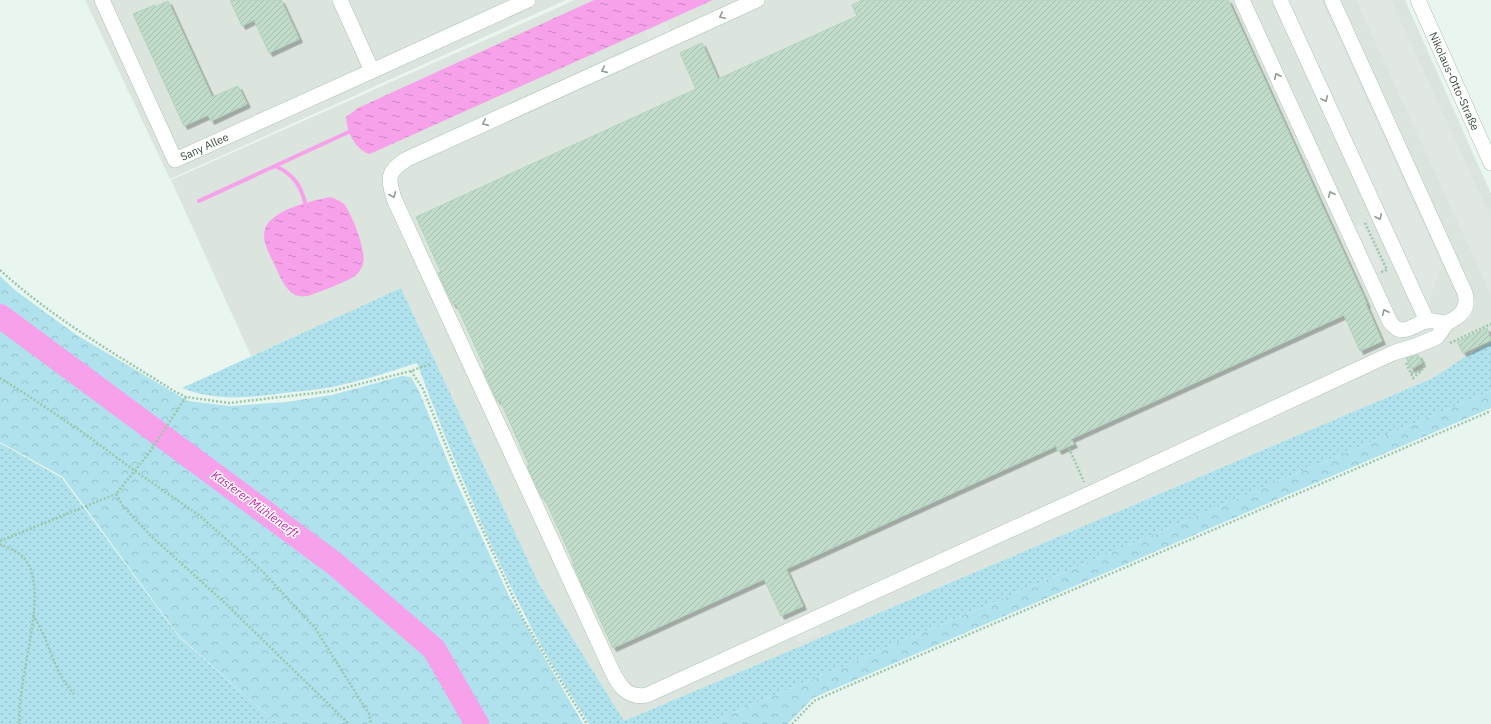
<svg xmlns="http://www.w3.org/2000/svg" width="1491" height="724" font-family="'IBM Plex Sans',sans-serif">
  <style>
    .industrial { fill: #dbe5de }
    .grass { fill: url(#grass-dots) }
    .forest { fill: url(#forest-crowns) }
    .parking { fill: #e1e7e3 }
    .water { fill: url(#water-ripples) }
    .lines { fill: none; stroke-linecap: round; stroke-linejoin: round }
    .stream { stroke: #f7a1eb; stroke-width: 4 }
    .river { stroke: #f7a1eb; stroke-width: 24 }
    .building { fill: url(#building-hatch); stroke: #b0d4bc; filter: url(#shadow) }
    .minor-casing { stroke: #abc2b3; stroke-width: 16 }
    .path { stroke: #9bc6ab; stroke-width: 2.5; stroke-dasharray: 2 2; stroke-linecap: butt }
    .minor { stroke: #fff; stroke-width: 15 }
    .oneway { stroke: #919c94 }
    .labels { text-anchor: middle; stroke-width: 3; stroke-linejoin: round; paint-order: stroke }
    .street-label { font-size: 11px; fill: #374b3d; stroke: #fff }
    .water-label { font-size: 12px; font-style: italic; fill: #c125a9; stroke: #fff }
  </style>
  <defs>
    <pattern id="grass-dots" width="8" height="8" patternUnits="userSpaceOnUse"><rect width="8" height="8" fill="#afe2ed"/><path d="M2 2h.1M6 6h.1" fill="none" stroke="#97c3cc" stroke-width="1.8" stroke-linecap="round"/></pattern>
    <pattern id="forest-crowns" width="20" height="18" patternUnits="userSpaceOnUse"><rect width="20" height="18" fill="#afe2ed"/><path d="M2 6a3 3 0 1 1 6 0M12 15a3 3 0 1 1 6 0" fill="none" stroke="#97c3cc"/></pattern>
    <pattern id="water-ripples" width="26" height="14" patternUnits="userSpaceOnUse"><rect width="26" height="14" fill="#f7a1eb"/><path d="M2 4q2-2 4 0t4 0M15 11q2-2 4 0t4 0" fill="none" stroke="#c985c0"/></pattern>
    <pattern id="building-hatch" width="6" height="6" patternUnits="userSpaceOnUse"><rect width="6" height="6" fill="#c1dcca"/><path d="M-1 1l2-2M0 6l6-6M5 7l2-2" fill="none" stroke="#a6beae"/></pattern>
    <filter id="shadow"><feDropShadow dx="3.5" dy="3.5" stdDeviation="0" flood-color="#0004"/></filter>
  </defs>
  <rect width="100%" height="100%" fill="#e9f6ef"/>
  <path class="industrial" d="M85 0H566L170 179Z
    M575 0H1405L1491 194V342L1474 351 1433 378 624 721 539 584 401 288 251 356 171 180Z"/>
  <path class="grass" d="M401 288 539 584 624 721 1433 378 1474 351 1491 342V391L707 724H589C568 689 544 654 526 617 484 535 449 449 417 363 389 372 361 381 332 387 317 390 300 391 284 393 251 398 213 401 182 388Z
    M0 443 62 478 179 637 277 724H0Z"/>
  <path class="forest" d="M0 276 16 291 75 334 188 401 230 406 286 402 332 395 402 376 411 377 419 391 457 484 509 596 583 724H480L435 647 339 561 159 421 0 313Z
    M0 319 332 567 430 652 472 724H277L179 636 63 477 0 442Z
    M1491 391V408L813 698 788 724H707Z"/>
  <path class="parking" d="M1287 0H1321L1442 266 1427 305Z
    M1356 0H1391L1491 218V295Z
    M667 22 671 31 649 41 645 32Z
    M1363 224 1384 269 1375 273 1354 228Z
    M817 624 821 633 799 643 795 634Z"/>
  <path class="water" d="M594 0H713L372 153 369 154C354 148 347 132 346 117L358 108Z
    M331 197C335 199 341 201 344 204 352 214 367 252 363 264 362 268 358 274 355 276 350 280 313 295 307 296 303 297 299 296 295 295 284 289 280 276 275 266 270 255 261 240 265 229 271 210 313 200 331 197Z"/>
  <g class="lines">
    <path class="stream" d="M275 166C294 174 302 187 306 207
      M199 201 353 130"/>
    <path class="river" d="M0 316 335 564 434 649 477 724"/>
  </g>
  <path class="building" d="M230 0H281L299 39 269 53 254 20 242 26Z
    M862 0H1228L1367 304 1366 305 1382 341 1360 351 1344 315 1071 439 1074 444 1058 451 1056 446 786 569 803 606 781 616 764 579 613 648 588 593 586 594 572 562 573 561 544 497 542 498 527 466 529 465 500 400 497 401 483 370 485 368 456 304 453 305 438 273 441 272 416 217 696 89 680 53 702 43 718 79 857 16 852 5Z
    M168 1 212 97 238 86 247 104 211 121 208 115 184 126 133 14 155 5V7Z
    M1487 328 1491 340 1463 353 1457 342Z
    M1418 355 1422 363 1411 369 1406 358Z"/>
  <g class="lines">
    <g class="minor-casing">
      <g id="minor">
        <path id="s1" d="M102 0 175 160 372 71 340 0"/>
        <path d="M757 0 407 159C387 171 387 179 395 201L612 671C619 686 628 699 647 695L1089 494 1393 353 1418 345 1437 337 1447 323"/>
        <path d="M1242 0 1390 322C1403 339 1412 324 1427 321 1433 320 1440 323 1446 323 1449 322 1452 320 1454 319 1465 313 1468 304 1465 293L1332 0"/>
        <path d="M1280 0 1427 321"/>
        <path id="s2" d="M1418 0 1491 163"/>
        <path d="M372 71 528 0"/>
      </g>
    </g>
    <path class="path" d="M1365 223 1387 270 1381 272
      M0 270C52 318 114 353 174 391L186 397 229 403 332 391 411 371 430 364
      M1450 343 1491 324
      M1406 363 1413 378 1421 371 1425 365 1421 358
      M411 371 423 389 460 480 523 619 587 724
      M1411 373 1421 371
      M0 378 21 391 85 434 135 471 200 516 264 573 315 628 369 714 371 724
      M186 397 149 453 116 494 123 506 151 536 226 604 349 724
      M1069 448 1084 482
      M0 541 116 494
      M0 544C8 548 18 551 24 558 52 589 15 682 20 724
      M33 615C50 641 53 672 74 694
      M792 724 814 701 841 689 1491 411"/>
    <use href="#minor" class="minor"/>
  </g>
  <defs><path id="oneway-chevron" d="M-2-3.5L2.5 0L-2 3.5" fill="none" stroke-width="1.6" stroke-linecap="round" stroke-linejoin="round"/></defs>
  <g class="oneway">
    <use href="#oneway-chevron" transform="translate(722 16) rotate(155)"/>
    <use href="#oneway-chevron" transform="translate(604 70) rotate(156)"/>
    <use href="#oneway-chevron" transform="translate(1277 76) rotate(-115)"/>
    <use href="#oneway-chevron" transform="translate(1325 99) rotate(65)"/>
    <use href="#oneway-chevron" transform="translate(485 123) rotate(156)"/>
    <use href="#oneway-chevron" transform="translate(1331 194) rotate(-115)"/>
    <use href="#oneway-chevron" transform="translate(393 195) rotate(68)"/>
    <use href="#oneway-chevron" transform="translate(1379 217) rotate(65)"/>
    <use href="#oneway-chevron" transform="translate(1385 312) rotate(-115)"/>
  </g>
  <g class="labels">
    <g class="street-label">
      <text dy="4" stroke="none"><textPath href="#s2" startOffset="89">Nikolaus-Otto-Straße</textPath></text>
      <text dy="4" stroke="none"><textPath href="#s1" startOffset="208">Sany Allee</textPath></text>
    </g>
    <g class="water-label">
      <text transform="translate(255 504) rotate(36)" y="4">Kasterer Mühlenerft</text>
    </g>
  </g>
</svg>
